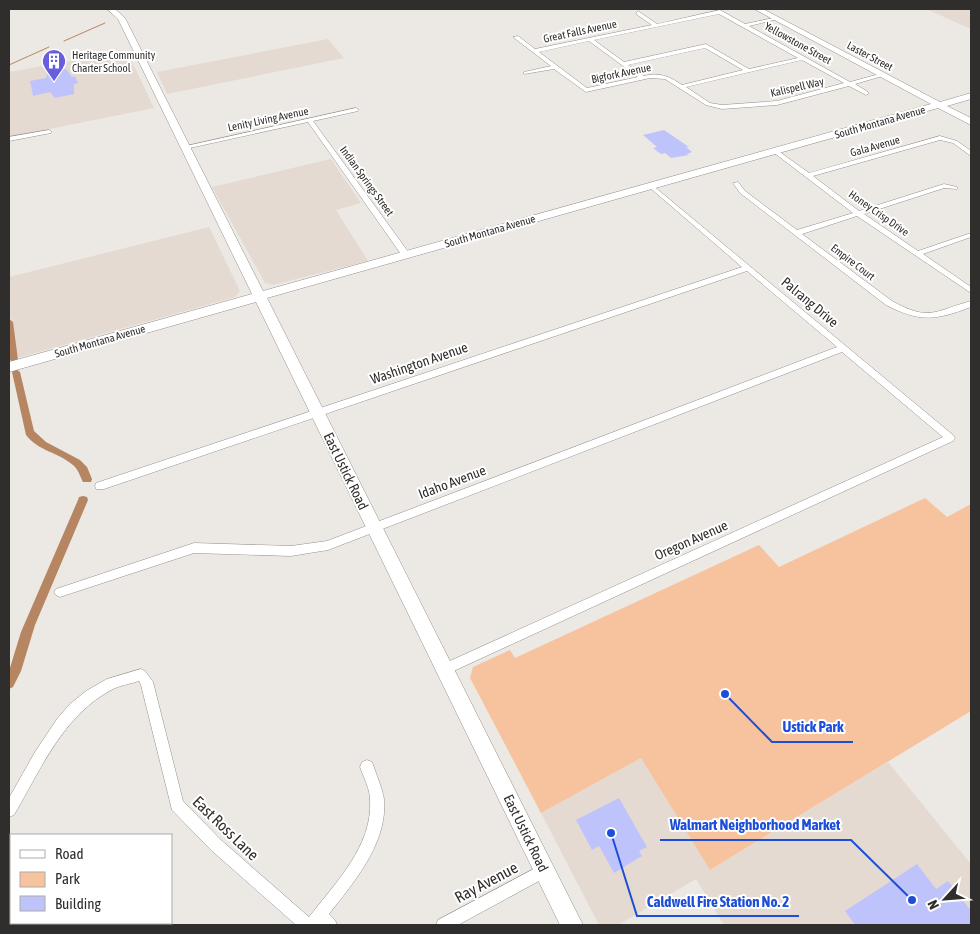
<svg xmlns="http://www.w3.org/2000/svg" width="980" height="934" font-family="'Asap Condensed',sans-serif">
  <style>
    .built { fill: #e4dad2 }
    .green { fill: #f6c39e }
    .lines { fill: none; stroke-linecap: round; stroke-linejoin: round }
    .stream { stroke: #b68561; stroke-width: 1 }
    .canal { fill: #b68561; fill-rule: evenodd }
    .building { fill: #bfc3fb }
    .street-casing { stroke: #94908c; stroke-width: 1 }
    .secondary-casing { stroke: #94908c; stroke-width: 1 }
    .street { fill: #fff; fill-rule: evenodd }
    .secondary { fill: #fff; fill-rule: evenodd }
    .labels { text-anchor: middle; stroke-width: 4; stroke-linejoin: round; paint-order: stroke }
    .far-street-label { font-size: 11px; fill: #302e2d; stroke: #fff }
    .far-poi-label { font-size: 11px; fill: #302e2d; stroke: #fff; text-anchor: start }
    .street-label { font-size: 14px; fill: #302e2d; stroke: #fff }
    .near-street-label { font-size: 16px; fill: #302e2d; stroke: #fff }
    .leader { fill: none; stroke: #1d4ed8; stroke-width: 2 }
    .callout-dot { fill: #1d4ed8; stroke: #fff; stroke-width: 2 }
    .callout-label { font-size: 15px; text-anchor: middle; font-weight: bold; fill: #1d4ed8; stroke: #fff; stroke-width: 4; stroke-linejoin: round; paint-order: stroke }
  </style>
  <rect width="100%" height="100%" fill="#ece8e4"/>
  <path class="built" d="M926 9H971V29Z
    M328 39 344 58 167 94 157 72Z
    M127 51 154 108 9 137V72Z
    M331 159 361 203 336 210 368 261 273 285 265 283 212 187Z
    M209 227 240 291 235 297 17 358 9 307V277Z
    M641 758 710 870 888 762 971 864V925H724L696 879 618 925H599L541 813Z"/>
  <path class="green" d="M925 498 947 517 971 504V711L710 870 641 758 541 813 470 678 473 667 510 650 515 658 759 545 779 567Z"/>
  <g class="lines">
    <path class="stream" d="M64 41 105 23
      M9 65 49 47"/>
    <path class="canal" d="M9 319 13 322 18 360 14 363 10 360Z
      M16 369 20 372 34 431 46 442 80 460 87 467 92 479 91 482H83C80 476 78 469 73 465 58 452 38 451 26 435L12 372Z
      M83 496 87 497 88 500 35 625 21 671 13 687 9 689V671L21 632 78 500 79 497Z"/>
  </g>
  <path class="building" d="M66 69 72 77 75 76 78 83 74 84V94L55 98 50 92 33 96 30 81 46 78 48 72Z
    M664 130 689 147H686L692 152 687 154 689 155 671 158 665 153 661 154 653 148 657 147 643 135Z
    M619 798 647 847 639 851 642 856 614 873 599 846 592 850 576 820Z
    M917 864 936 889 948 881 971 911V925H855L845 911Z"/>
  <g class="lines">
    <g class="street-casing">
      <path id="street" d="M720 10 745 24 778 17V19L749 26 850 82 883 73 886 75 855 84 868 92V94L866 95 849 86 777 105 722 109 706 105 665 79 650 78 586 92 554 69 524 74V72L551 66 513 37 518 36 535 49 652 25 636 14 638 11 657 24ZM719 14 798 58 749 69 706 44 624 62 594 40ZM589 41 638 77 587 88 539 52ZM705 48 743 70 682 85C669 76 659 72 644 76L628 65ZM802 60 844 83 777 101 722 105 710 103 686 87Z
        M356 108 359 110 358 111 313 121 409 253V257H403L308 122 185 149 182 147Z
        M49 130 52 132 51 133 9 141V137Z
        M940 136 957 141 971 151V156L953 143 940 140 813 176 859 211 944 184 957 187V189L944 188 864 214 918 251 971 233V237L923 254 971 287V293L857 216 802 234 892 301C930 322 934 311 971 301V307C936 320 921 323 886 305L740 193 733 183 738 182 745 191 797 230 853 213 773 152V150H777L809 173Z
        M651 184 953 435 955 438 953 441 445 675 441 673 439 669 441 665 943 437 842 352 328 550 291 556 194 553 60 597 56 595 54 592 56 589 194 543 291 546 327 541 837 347 747 271 104 489H96L95 486 96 483 742 267 649 187 648 186Z
        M141 669 145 671 153 682 183 801 221 840 309 917C335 883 373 846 370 800 370 789 364 778 360 767L362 762 367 760 372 762C376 774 382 787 384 799 388 843 354 882 329 914L335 920 337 925H296L211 850 172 810 141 685 139 681C130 684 121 685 113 689 63 715 41 769 14 815L9 817V798L35 752 57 719 70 704 86 691 107 679Z
        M545 863 550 865 552 870 550 875 458 925H436L438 920Z
        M9 893 11 894V910L9 909Z
        M22 923H39V925H22Z"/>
    </g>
    <g class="secondary-casing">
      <path id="secondary" d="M107 9H115L125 18 263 291 931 104 754 9H763L940 102 971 93V99L947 106 971 118V125L938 108 267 298 583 925H560L256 302 9 372V362L252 294 118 19Z"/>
    </g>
    <use href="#street" class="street"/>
    <use href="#secondary" class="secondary"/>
  </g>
  <defs>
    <g id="building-pin" transform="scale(1.25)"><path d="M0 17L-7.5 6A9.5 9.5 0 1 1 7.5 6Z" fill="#6760da" stroke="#fff"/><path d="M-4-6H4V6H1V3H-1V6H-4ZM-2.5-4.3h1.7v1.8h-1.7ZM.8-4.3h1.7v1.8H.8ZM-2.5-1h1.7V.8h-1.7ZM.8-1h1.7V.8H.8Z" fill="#fff"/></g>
  </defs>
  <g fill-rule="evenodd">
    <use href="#building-pin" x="54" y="61"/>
  </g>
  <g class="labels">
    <g class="far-street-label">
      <text transform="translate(580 31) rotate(-12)" y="4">Great Falls Avenue</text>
      <text transform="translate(798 43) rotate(29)" y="4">Yellowstone Street</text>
      <text transform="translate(870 56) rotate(28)" y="4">Laster Street</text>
      <text transform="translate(621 73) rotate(-12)" y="4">Bigfork Avenue</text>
      <text transform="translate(797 87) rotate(-13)" y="4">Kalispell Way</text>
      <text transform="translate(268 119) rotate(-12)" y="4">Lenity Living Avenue</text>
      <text transform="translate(880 122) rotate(-16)" y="4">South Montana Avenue</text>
      <text transform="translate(875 146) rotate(-16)" y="4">Gala Avenue</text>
      <text transform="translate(367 181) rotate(54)" y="4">Indian Springs Street</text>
      <text transform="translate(879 213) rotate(35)" y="4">Honey Crisp Drive</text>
      <text transform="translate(490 231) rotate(-16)" y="4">South Montana Avenue</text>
      <text transform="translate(853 262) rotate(37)" y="4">Empire Court</text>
      <text transform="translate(100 341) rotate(-16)" y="4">South Montana Avenue</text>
    </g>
    <g class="far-poi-label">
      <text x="72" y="59">Heritage Community<tspan x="72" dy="13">Charter School</tspan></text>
    </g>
    <g class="street-label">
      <text transform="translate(810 302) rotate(40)" y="5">Palrang Drive</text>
      <text transform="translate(419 363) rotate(-19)" y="5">Washington Avenue</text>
      <text transform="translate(346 471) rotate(64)" y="5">East Ustick Road</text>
      <text transform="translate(452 482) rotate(-21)" y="5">Idaho Avenue</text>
      <text transform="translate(691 540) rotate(-24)" y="5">Oregon Avenue</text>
      <text transform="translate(526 833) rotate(64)" y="5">East Ustick Road</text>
    </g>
    <g class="near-street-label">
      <text transform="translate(226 828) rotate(44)" y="6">East Ross Lane</text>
      <text transform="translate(486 882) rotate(-28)" y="6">Ray Avenue</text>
    </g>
  </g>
  <path class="leader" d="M725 694L772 742H853M912 900L851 840H660M611 833L637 916H799"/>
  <g class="callout-dot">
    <circle cx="725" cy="694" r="5"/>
    <circle cx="912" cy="900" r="5"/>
    <circle cx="611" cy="833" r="5"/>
  </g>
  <g class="callout-label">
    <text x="813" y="732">Ustick Park</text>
    <text x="755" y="830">Walmart Neighborhood Market</text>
    <text x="718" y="907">Caldwell Fire Station No. 2</text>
  </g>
  <rect width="980" height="934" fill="none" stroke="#302e2d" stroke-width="20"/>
  <rect x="10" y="834" width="162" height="90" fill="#ffffff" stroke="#acabab"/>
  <rect x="20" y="850" width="25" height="8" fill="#ffffff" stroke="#acabab"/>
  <text x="55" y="859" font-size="15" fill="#302e2d">Road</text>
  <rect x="20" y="872" width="25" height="15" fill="#f6c39e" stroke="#acabab"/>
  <text x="55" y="884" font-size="15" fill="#302e2d">Park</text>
  <rect x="20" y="896" width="25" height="15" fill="#bfc3fb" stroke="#acabab"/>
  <text x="55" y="909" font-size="15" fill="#302e2d">Building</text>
  <g transform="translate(945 899) rotate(244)" stroke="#ffffff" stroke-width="4" paint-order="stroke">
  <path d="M0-4L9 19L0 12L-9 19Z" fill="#302e2d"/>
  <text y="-8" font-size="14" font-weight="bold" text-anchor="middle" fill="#302e2d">N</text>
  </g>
</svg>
